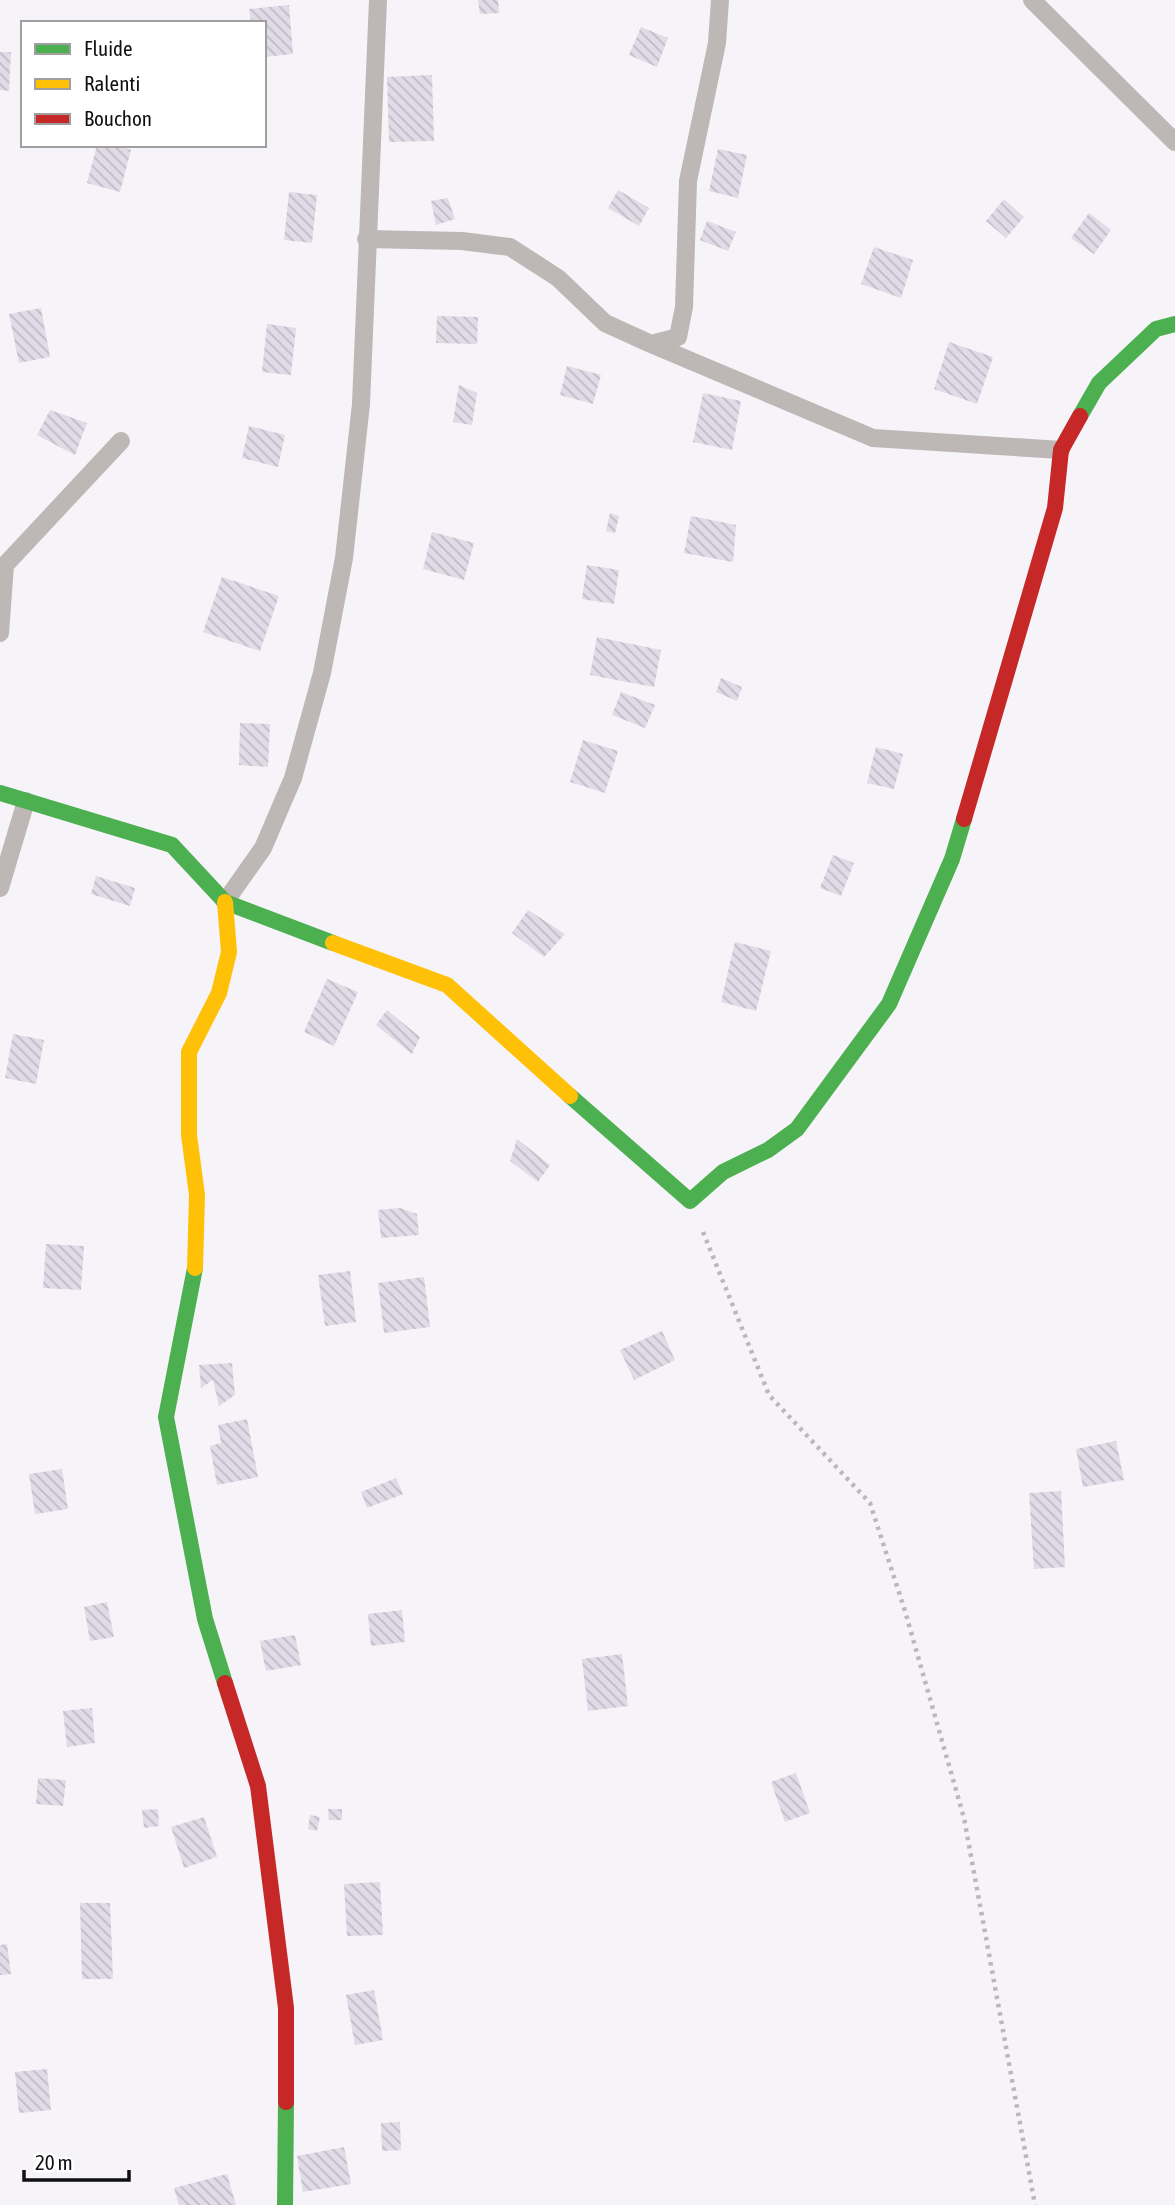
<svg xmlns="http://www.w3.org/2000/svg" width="1175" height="2205" font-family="'Asap Condensed',sans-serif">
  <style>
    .building { fill: url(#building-back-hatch) }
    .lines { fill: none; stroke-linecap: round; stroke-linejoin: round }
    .path { stroke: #bab8b8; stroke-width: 4.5; stroke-dasharray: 3.5 5; stroke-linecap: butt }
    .lane { stroke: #bdb7b5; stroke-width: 18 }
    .fast { stroke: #4caf50; stroke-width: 16 }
    .slow { stroke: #ffc107; stroke-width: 16 }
    .jam { stroke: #c62828; stroke-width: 16 }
  </style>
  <defs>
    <pattern id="building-back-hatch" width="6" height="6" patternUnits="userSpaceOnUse" patternTransform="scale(1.75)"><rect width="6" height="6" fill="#e0dbe7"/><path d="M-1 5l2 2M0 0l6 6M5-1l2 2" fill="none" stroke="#bfbbc5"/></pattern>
  </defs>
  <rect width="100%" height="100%" fill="#f6f3f9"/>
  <path class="building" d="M478 0H498L499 13 480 14Z
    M289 5 293 54 264 57V23H251L249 9Z
    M641 27 668 38 657 67 629 55Z
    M0 52H11L9 91 0 90Z
    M432 75 434 141 389 142 387 77Z
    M97 145H115L131 150 120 192 87 183Z
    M718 149 747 155 738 198 709 191Z
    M618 190 649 208 639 226 608 208Z
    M289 192 317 195 312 243 284 240Z
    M448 198 455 219 436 225 431 201Z
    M1004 199 1024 217 1006 238 986 221Z
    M1089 213 1111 230 1094 254 1071 238Z
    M707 221 736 232 728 251 700 240Z
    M874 247 913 260 901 298 861 284Z
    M41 308 50 357 19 363 9 314Z
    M437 316 478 317 477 344 436 343Z
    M267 324 296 328 291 375 262 372Z
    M949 342 993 357 977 404 934 389Z
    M567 366 601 375 593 404 560 395Z
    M459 385 477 393 472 425 453 422Z
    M703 393 741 401 732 450 693 442Z
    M50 410 87 423 75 455 37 435Z
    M249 426 285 435 278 467 242 458Z
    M610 513 619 516 615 533 606 531Z
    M691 516 736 525 733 562 684 553Z
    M432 532 474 543 464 580 423 569Z
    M587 565 619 570 614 604 582 599Z
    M222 577 279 596 260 651 203 632Z
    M597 637 661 650 654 687 590 675Z
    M721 678 742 687 737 701 716 692Z
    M621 692 655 705 645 728 612 715Z
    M240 723 270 724 268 767 239 765Z
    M583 740 618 751 605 793 570 782Z
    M876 747 903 754 894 789 867 783Z
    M833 855 854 863 841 896 820 888Z
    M96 876 135 888 130 906 91 894Z
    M528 910 565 934 544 957 512 933Z
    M735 942 771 951 756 1011 721 1002Z
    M327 979 358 992 334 1046 304 1032Z
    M387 1010 420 1037 412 1054 376 1025Z
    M13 1034 44 1040 36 1084 5 1078Z
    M517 1139 550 1165 538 1182 510 1161Z
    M400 1208 417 1214 419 1235 381 1238 378 1210Z
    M46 1244 84 1246 81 1290 43 1288Z
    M350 1271 356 1322 325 1326 318 1275Z
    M424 1277 430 1327 384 1333 378 1283Z
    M662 1331 675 1360 634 1380 620 1350Z
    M232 1363 235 1395 219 1406 213 1380 201 1388 199 1365Z
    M247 1419 258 1477 217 1485 210 1446 221 1443 218 1425Z
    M1116 1441 1124 1480 1083 1487 1076 1449Z
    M62 1469 68 1509 35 1514 29 1474Z
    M396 1478 403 1494 367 1508 361 1492Z
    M1061 1491 1065 1567 1034 1569 1029 1493Z
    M107 1602 114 1637 90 1641 84 1607Z
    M402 1610 405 1642 371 1646 368 1614Z
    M295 1635 301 1665 266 1671 260 1641Z
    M622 1654 628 1706 588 1711 582 1659Z
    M92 1708 95 1743 67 1747 63 1711Z
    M796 1773 810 1813 785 1822 771 1782Z
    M38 1778 66 1780 63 1806 36 1804Z
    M158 1809 159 1826 144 1828 142 1810Z
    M328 1809H342V1820H329Z
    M310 1815 320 1817 317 1831 308 1829Z
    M204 1817 217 1857 184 1868 171 1827Z
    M380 1882 383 1935 347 1936 344 1884Z
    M80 1903H110L113 1979H82Z
    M7 1944 11 1974 0 1975V1945Z
    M374 1990 383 2040 355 2045 346 1995Z
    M47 2069 51 2110 19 2113 15 2072Z
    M400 2122 401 2150 382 2151 381 2123Z
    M344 2147 351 2184 303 2192 297 2156Z
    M227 2174 236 2205H179L174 2188Z"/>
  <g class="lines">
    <path class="path" d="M703 1232 769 1395 870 1503 905 1611 964 1818 1035 2205"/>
    <path class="lane" d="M1032 0 1175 142
      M366 239 462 241 510 247 558 278 605 323 651 344 678 337 684 307 688 181 717 43 720 0
      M651 344 873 438 1061 450
      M0 633 5 565 121 441
      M0 888 26 801
      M225 902 263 848 293 778 322 673 344 558 361 404 378 0"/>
    <path class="fast" d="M1080 416 1099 383 1156 329 1175 324
      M0 793 172 845 225 902 333 943
      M570 1096 690 1201 723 1172 768 1150 797 1129 889 1004 952 859 964 819
      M195 1268 166 1417 205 1619 225 1683
      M285 2205 286 2102"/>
    <path class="slow" d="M333 943 447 985 570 1096
      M195 1268 197 1195 189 1135V1052L219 993 229 952 225 902"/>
    <path class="jam" d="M964 819 1055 508 1061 450 1080 416
      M225 1683 258 1786 286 2008V2102"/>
  </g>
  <rect x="21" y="21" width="245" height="126" fill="#ffffff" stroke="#9f9fa0" stroke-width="2"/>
  <rect x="35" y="44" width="35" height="10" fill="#4caf50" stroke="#9f9fa0" stroke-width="2"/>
  <text x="84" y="56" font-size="21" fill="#100f12">Fluide</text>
  <rect x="35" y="79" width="35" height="10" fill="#ffc107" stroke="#9f9fa0" stroke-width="2"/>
  <text x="84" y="91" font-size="21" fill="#100f12">Ralenti</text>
  <rect x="35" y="114" width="35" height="10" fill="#c62828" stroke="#9f9fa0" stroke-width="2"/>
  <text x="84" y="126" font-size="21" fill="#100f12">Bouchon</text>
  <path d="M24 2170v10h105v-10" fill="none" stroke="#100f12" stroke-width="3.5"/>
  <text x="35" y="2170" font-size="21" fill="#100f12" stroke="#ffffff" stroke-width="5" paint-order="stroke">20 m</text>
</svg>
